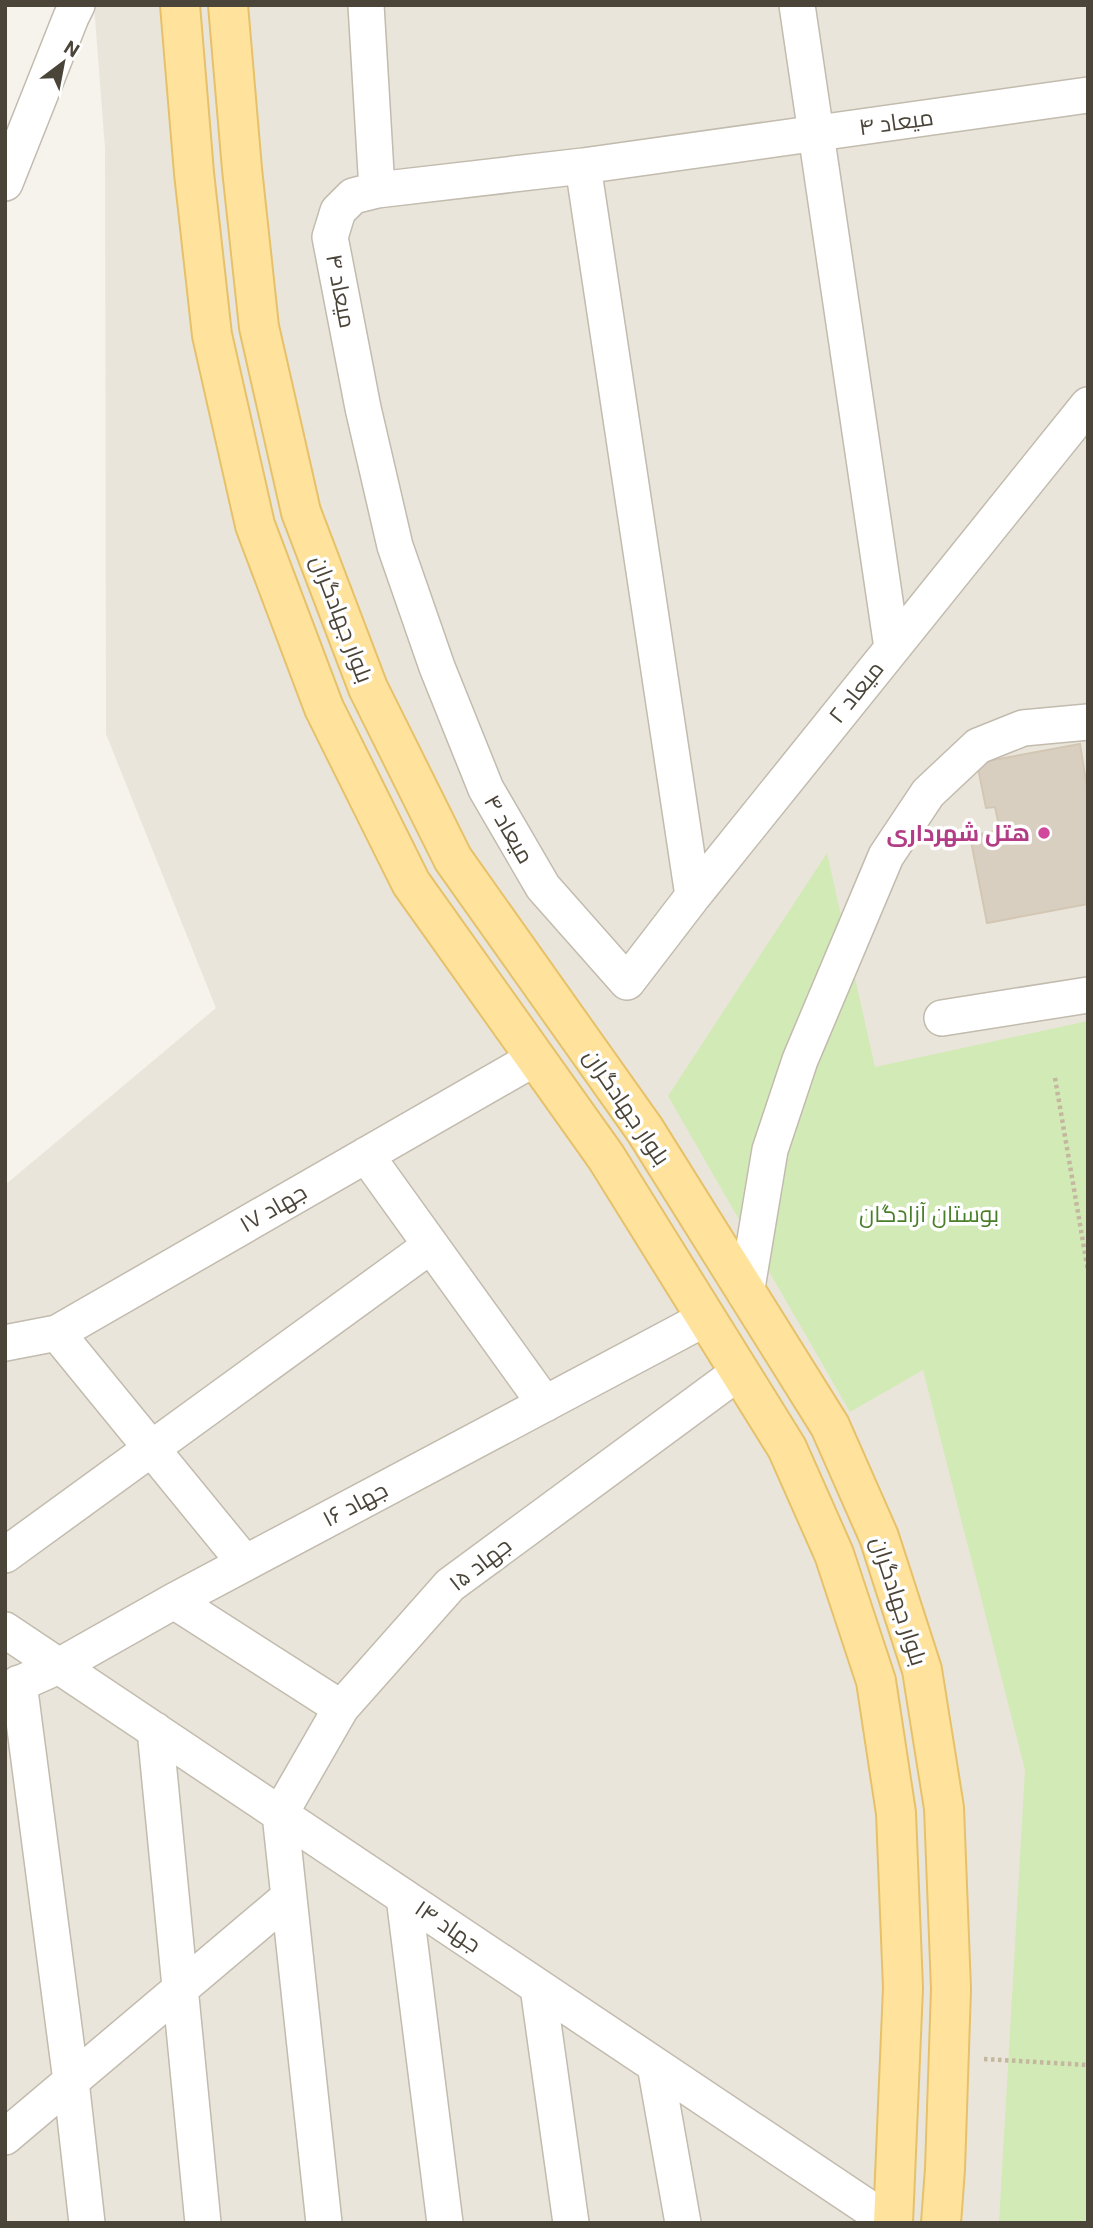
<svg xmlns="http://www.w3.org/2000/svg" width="1093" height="2228" font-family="Roboto,Cairo,sans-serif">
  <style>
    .residential { fill: #eae5da }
    .green { fill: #d2eab5 }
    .building { fill: #d8cfc1; stroke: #d3c7b4; stroke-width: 2 }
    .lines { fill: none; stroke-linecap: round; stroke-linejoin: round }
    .minor-casing { stroke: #c2bbae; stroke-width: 38 }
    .major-casing { stroke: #e6c16a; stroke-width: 42 }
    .path { stroke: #c4b79f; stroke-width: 4.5; stroke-dasharray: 3.5 3.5; stroke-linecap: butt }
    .minor { stroke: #fff; stroke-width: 35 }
    .major { stroke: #ffe39c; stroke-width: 38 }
    .hotel-dot { fill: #d1479c; stroke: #fff; stroke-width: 2.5 }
    .labels { text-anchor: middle; stroke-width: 7; stroke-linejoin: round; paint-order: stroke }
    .street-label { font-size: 23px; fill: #4b4439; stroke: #fff }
    .hotel-label { font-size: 23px; font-weight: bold; fill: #b23c85; stroke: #fff; text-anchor: end }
    .park-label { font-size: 23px; fill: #4a7f2a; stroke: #fff }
  </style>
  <rect width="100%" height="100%" fill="#f6f3ec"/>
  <path class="residential" d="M94 5H1088V2223H5V1185L216 1008 106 734 105 148Z"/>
  <path class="green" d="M827 853 875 1067 1088 1021V2223H999L1025 1770 923 1370 850 1412 668 1096Z"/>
  <path class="building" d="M1080 744 1088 794V904L987 923 970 836 1000 830 995 807 986 808 977 763Z"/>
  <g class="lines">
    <g class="minor-casing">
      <path id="minor" d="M366 5 377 190
        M797 5 892 648
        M1088 95 583 166 377 190 353 196 338 211 330 237 363 408 395 546 437 667 486 789 543 887 627 982 693 896 1088 405
        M583 166 693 896
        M5 183 71 17 77 5
        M942 1018 1088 995
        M366 1155 545 1404
        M746 1294 770 1150 800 1060 886 856 928 793 978 746 1023 728 1088 722
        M57 1333 245 1563
        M5 1343 57 1333 535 1058
        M5 1555 430 1246
        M174 1601 341 1708
        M5 1630 891 2223
        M19 1683 71 2081 87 2223
        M5 1690 59 1666 174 1601 706 1318
        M155 1730 203 2223
        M404 1897 445 2223
        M538 1987 571 2223
        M655 2065 683 2223
        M5 2137 289 1897
        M324 2223 280 1814 341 1708 450 1585 739 1372"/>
    </g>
    <g class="major-casing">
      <path id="major" d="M180 5 194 173 212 335 255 525 324 708 411 883 606 1157 787 1448 834 1554 876 1681 896 1813 903 1988 893 2223
        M228 5 242 169 259 327 301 512 368 688 453 859 645 1130 830 1426 879 1537 922 1670 944 1808 951 1989 945 2169 941 2223"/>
    </g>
    <path class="path" d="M1055 1078 1088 1271
      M984 2059 1088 2065"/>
    <use href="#minor" class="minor"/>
    <use href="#major" class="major"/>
  </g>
  <circle class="hotel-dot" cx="1044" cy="833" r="7"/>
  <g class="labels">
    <g class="street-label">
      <text transform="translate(896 122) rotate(-8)" y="8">میعاد ۴</text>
      <text transform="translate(341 291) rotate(79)" y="8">میعاد ۴</text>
      <text transform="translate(342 619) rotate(69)" y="8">بلوار جهادگران</text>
      <text transform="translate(856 692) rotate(-51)" y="8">میعاد ۲</text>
      <text transform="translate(509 829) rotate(60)" y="8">میعاد ۴</text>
      <text transform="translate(627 1107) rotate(56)" y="8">بلوار جهادگران</text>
      <text transform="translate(273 1208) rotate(-30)" y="8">جهاد ۱۷</text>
      <text transform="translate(355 1504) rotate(-28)" y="8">جهاد ۱۶</text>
      <text transform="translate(480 1564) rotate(-38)" y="8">جهاد ۱۵</text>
      <text transform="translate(899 1601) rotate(72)" y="8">بلوار جهادگران</text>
      <text transform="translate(448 1926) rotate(34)" y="8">جهاد ۱۴</text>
    </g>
    <g class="hotel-label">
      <text x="1030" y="841">هتل شهرداری</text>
    </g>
    <g class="park-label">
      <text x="929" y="1222">بوستان آزادگان</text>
    </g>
  </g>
  <rect width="1093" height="2228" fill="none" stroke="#4b4439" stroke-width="14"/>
  <g transform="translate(63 63) rotate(32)" stroke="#ffffff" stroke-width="5" paint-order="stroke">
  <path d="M0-5L12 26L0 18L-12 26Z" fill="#4b4439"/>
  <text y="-10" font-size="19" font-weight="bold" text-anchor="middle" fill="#4b4439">N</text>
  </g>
</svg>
